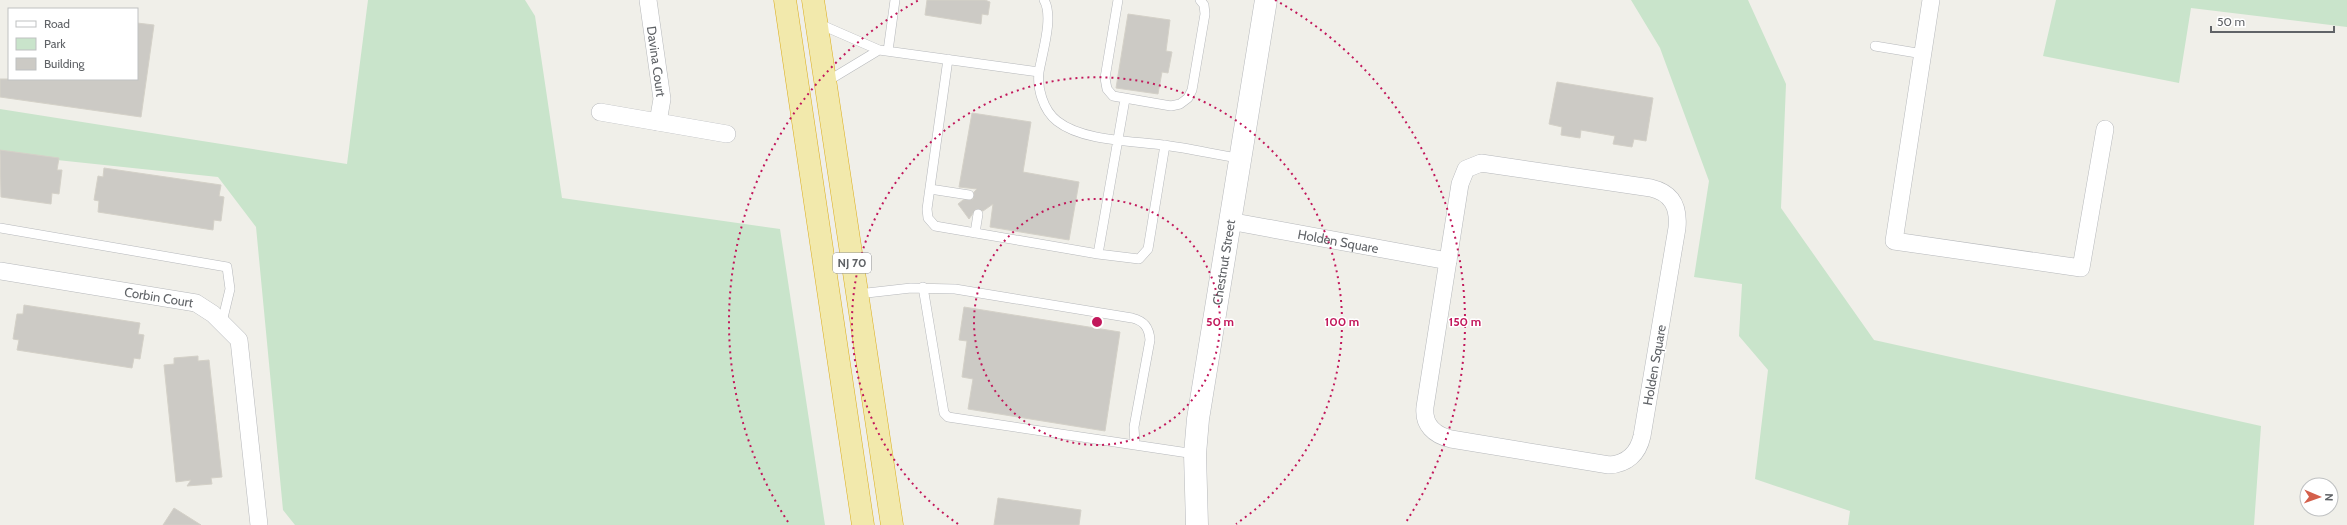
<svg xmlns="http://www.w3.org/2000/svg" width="2347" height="525" font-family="Cabin,sans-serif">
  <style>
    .green { fill: #c9e4cb }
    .building { fill: #cccac5; stroke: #d4d1c8 }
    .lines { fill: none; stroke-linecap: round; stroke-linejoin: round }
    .service-casing { stroke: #b6b8bb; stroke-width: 10 }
    .minor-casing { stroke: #b6b8bb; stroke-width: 18 }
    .tertiary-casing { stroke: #b6b8bb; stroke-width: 23 }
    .trunk-casing { stroke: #dbad1e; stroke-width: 23 }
    .service { stroke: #fff; stroke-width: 9 }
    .minor { stroke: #fff; stroke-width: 17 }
    .tertiary { stroke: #fff; stroke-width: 22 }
    .trunk { stroke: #f2e9ac; stroke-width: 22 }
    .ring { fill: none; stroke: #c2185b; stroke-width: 2; stroke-dasharray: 2 4 }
    .labels { text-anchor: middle; stroke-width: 3; stroke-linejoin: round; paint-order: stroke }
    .shield { fill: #fff; stroke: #909295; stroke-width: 1 }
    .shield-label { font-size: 12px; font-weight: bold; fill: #606367 }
    .street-label { font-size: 13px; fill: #606367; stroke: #fff }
    .centre { fill: #c2185b; stroke: #fff; stroke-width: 2 }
    .ring-label { font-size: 12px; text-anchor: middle; font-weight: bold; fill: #c2185b; stroke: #fff; stroke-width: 3; stroke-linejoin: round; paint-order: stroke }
  </style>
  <rect width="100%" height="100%" fill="#f0efe9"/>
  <path class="green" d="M368 0H525L535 16 562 198 780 229 825 525H295L283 510 256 227 218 177 0 154V109L347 164Z
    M1631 0H1748L1786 84 1781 208 1874 340 2261 426 2254 525H1848L1850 511 1755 479 1768 370 1739 336 1742 284 1694 277 1709 181 1660 48Z
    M2056 0H2347V27L2191 8 2179 83 2043 56Z"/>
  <path class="building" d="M927 0H985L990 2 988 15 982 14 981 24 925 15Z
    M1128 14 1170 20 1166 51 1172 52 1168 73 1162 72 1158 94 1116 88Z
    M137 23 154 25 141 117 0 97V79H137Z
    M1557 82 1653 98 1646 141 1634 139 1632 147 1613 144 1615 136 1581 130 1580 138 1561 135 1562 127 1549 124Z
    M972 113 1031 122 1023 172 1079 182 1069 240 990 227 993 204 983 211 976 209 969 219 958 204 963 200 973 199 974 192 977 189 959 187Z
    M0 150 59 158 57 170H62L59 194 52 193 51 204 1 197Z
    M104 168 221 185 219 196 224 197 221 221 214 220 213 230 98 212 99 201 94 200 98 176 103 177Z
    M24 305 140 323 138 334 144 335 140 359 134 358 132 368 17 350 19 340 13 339 17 314H23Z
    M964 307 1120 332 1105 431 968 409 973 379 962 377 967 341 959 340Z
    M198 356V361L209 360 222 477 211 478 212 484 187 486 191 480 176 482 164 365 174 364V358Z
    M998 498 1081 510 1079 525H994Z
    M174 508 201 525H163Z"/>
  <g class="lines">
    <g class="service-casing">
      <path id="service" d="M1118 0 1105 78 1107 89 1113 96 1171 106 1180 104 1188 98 1192 90 1205 14 1204 5 1200 0
        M817 23 879 50 826 82
        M1875 46 1923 54
        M879 50 1039 72C1037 88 1043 110 1057 121 1082 141 1132 141 1163 145 1188 148 1213 154 1238 158
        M888 51 895 0
        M948 59 927 209 928 218 935 226 1098 254 1139 259 1148 249 1165 145
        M1039 72C1042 53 1054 17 1044 0
        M930 189 969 195
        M0 228 227 267 230 289 222 322
        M975 233 978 214
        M1098 254 1125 99
        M923 287 944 413 948 417 1195 454
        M858 294 911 288 955 289 1132 318C1144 321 1149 327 1150 340L1134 427 1135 444"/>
    </g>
    <g class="minor-casing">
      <g id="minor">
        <path id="s1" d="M648 0 662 99 658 122"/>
        <path d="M1931 0 1894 241 2081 268 2105 129"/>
        <path d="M600 112 727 134"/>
        <path d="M1481 163 1651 188C1672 193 1679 207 1677 228L1642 436C1638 454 1627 464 1609 465L1451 439C1434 435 1423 425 1425 407L1460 184 1466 169Z"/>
        <path id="s2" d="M1229 221 1448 261"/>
        <path id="s3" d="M0 271 196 303 213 314 239 340 259 525"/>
      </g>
    </g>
    <g class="tertiary-casing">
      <g id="tertiary">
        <path id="s4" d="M1197 525 1195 454 1198 419 1266 0"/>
      </g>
    </g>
    <g class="trunk-casing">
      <path id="trunk" d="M785 0 863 525
        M813 0 892 525"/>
    </g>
    <use href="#service" class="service"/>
    <use href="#minor" class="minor"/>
    <use href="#tertiary" class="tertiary"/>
    <use href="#trunk" class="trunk"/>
  </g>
  <g class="ring">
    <circle cx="1097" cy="322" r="123"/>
    <path d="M958 524A245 245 0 1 1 1236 524"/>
    <path d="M788 522A368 368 0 0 1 919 0M1275 0A368 368 0 0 1 1406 522"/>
  </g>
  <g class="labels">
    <rect class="shield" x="833" y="253" width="38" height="20" rx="3"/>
    <g class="shield-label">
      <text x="852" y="267">NJ 70</text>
    </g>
    <g class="street-label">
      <text dy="5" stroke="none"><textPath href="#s1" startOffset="62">Davina Court</textPath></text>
      <text dy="5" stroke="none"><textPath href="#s2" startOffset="111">Holden Square</textPath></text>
      <text dy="5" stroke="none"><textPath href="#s4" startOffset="265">Chestnut Street</textPath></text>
      <text dy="5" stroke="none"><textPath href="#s3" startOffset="161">Corbin Court</textPath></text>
      <text transform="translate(1654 365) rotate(-80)" y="5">Holden Square</text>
    </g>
  </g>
  <circle cx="1097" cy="322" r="6" class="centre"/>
  <g class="ring-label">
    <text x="1220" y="326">50 m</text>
    <text x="1342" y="326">100 m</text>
    <text x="1465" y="326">150 m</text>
  </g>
  <rect x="8" y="8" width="130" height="72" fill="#ffffff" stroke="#bfc1c2"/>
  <rect x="16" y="21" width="20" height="6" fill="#ffffff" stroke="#bfc1c2"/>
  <text x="44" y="28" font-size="12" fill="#606367">Road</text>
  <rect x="16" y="38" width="20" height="12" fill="#c9e4cb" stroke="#bfc1c2"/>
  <text x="44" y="48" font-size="12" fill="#606367">Park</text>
  <rect x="16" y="58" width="20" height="12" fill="#cccac5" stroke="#bfc1c2"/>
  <text x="44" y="68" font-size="12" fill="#606367">Building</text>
  <g transform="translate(2319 497) rotate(92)"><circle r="19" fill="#ffffff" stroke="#bfc1c2"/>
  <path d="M0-3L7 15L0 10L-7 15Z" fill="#d45f4b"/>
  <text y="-6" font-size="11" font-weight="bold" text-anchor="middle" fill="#606367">N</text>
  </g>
  <path d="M2211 26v6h123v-6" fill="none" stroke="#606367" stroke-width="2"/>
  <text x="2217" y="26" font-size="12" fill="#606367" stroke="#ffffff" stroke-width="3" paint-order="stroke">50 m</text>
</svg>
